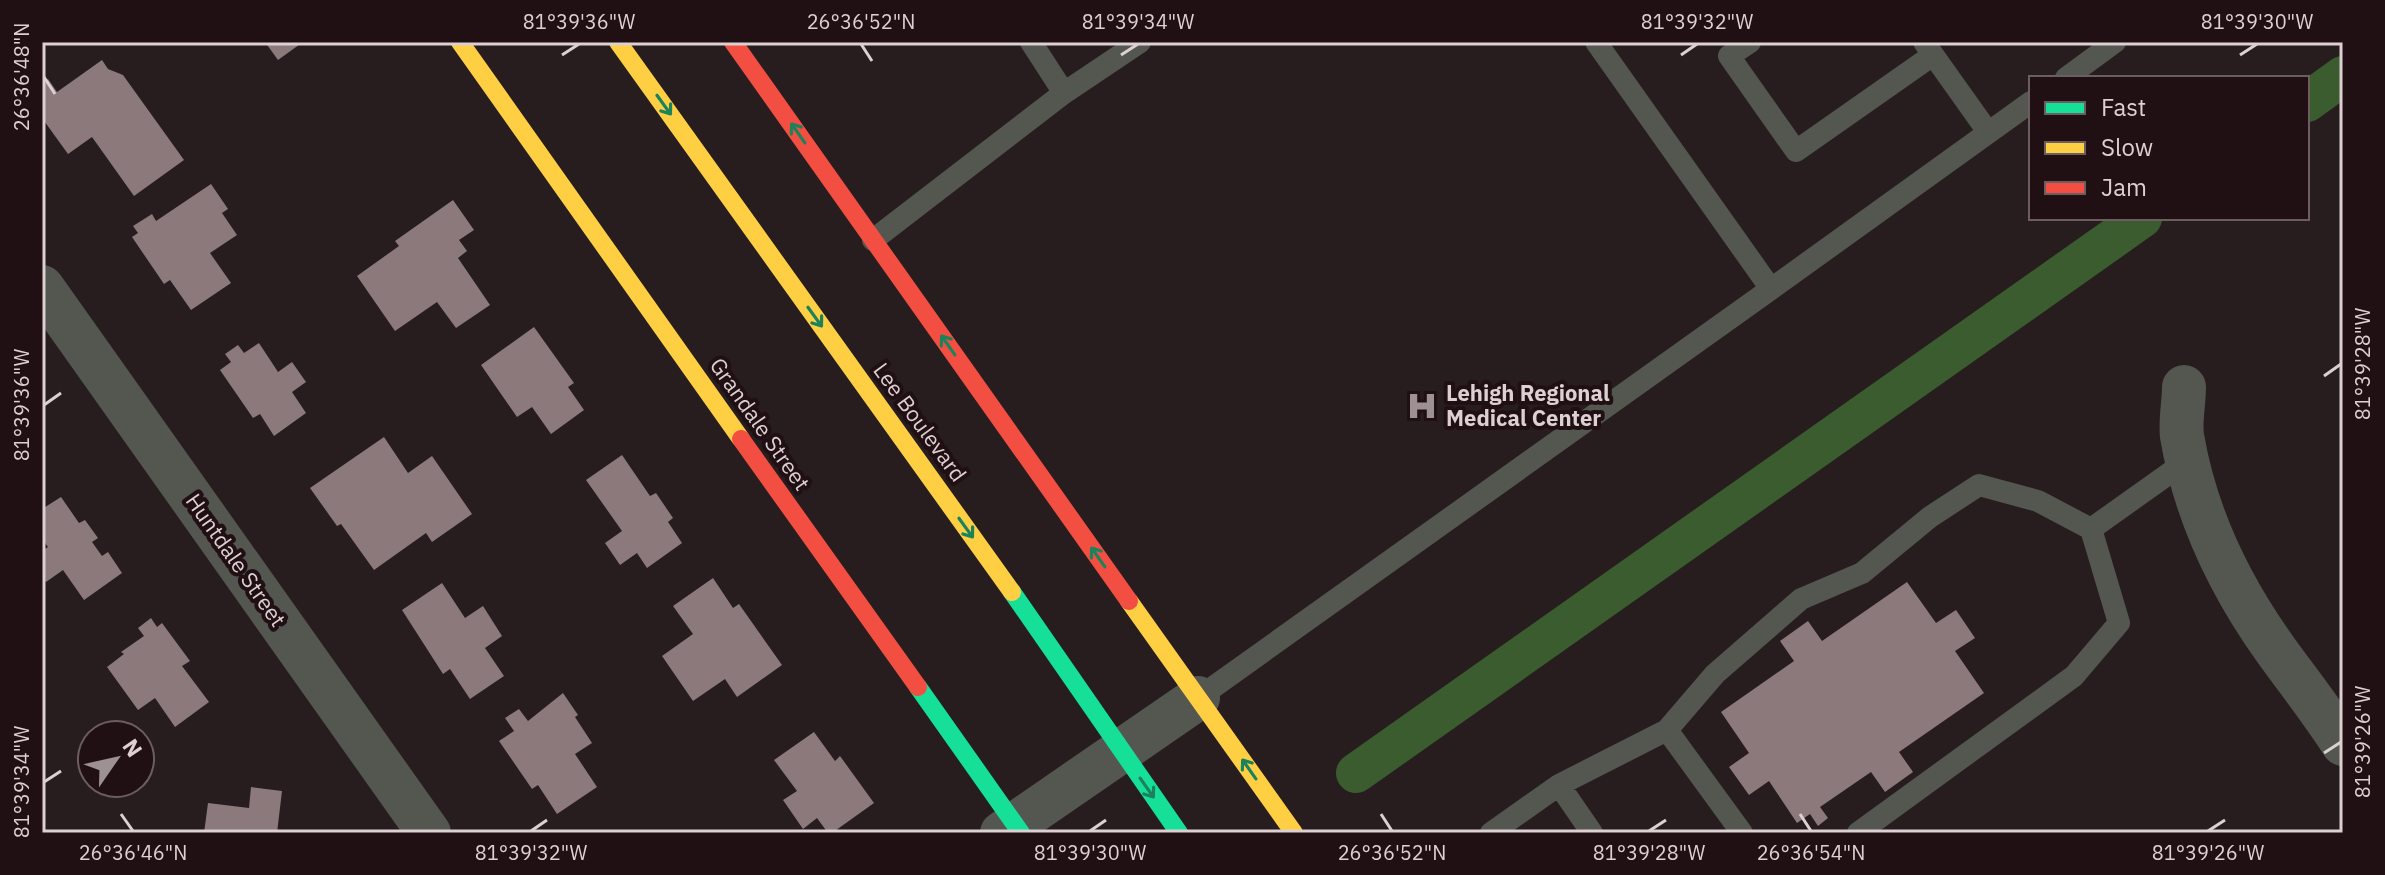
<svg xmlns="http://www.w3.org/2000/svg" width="2385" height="875" font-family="'IBM Plex Sans',sans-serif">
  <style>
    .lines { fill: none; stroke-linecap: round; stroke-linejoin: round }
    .canal { stroke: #3a5c2e; stroke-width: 40 }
    .building { fill: #8c797c }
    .lane { stroke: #535750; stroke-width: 22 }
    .street { stroke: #535750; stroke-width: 44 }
    .fast { stroke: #16e098; stroke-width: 18 }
    .slow { stroke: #ffcf43; stroke-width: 18 }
    .jam { stroke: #f24e42; stroke-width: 18 }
    .oneway { stroke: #1b825c }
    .ticks { fill: none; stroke: #dcd0d2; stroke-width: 3 }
    .labels { text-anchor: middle; stroke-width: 8; stroke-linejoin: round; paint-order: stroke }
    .poi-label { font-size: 22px; font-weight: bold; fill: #dcd0d2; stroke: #211013; text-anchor: start }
    .street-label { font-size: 22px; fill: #dcd0d2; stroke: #211013 }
    .neatline { fill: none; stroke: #dcd0d2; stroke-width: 3 }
    .ticks-label { font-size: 20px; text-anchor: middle; fill: #dcd0d2 }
  </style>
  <rect width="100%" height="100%" fill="#271d1f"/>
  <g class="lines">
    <path class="canal" d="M2307 102 2343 76
      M1356 773 2142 218"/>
  </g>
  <path class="building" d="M265 42H303L278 60Z
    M102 60 108 69 123 75 184 160 134 196 92 137 68 154 42 118V84L48 79 57 92Z
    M211 184 228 209 222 213 237 235 210 253 231 283 191 310 170 280 164 284 132 237 138 233 133 226 152 214 156 221Z
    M453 200 474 230 459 240 467 251 458 258 490 305 456 328 437 302 395 331 357 276 399 246 395 241Z
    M534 327 574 383 568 387 584 410 551 434 532 407 517 417 481 365Z
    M259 343 278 372 292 362 306 382 292 392 306 413 274 436 260 414 253 418 220 370 231 362 225 354 238 345 244 353Z
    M384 437 408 473 432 456 472 514 432 542 426 533 374 570 341 524 337 526 310 488Z
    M622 455 650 496 656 493 673 518 668 522 682 543 647 568 637 553 620 565 605 543 622 531 586 480Z
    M61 497 79 523 85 520 98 538 92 542 102 556 108 552 122 573 84 600 63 570 46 582 42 575V551L48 547 42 539V509Z
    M713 578 733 608 739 604 782 665 737 697 725 679 693 701 662 656 693 634 673 606Z
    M1907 582 1936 623 1956 610 1975 638 1955 651 1984 693 1899 752 1913 772 1885 792 1871 772 1820 807 1828 818 1818 826 1810 814 1797 823 1769 781 1749 795 1729 767 1749 753 1721 712 1794 661 1780 641 1808 621 1822 641Z
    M442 583 465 618 483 606 502 636 485 648 504 676 470 699 450 669 443 674 402 610Z
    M151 618 157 627 162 623 190 661 182 666 209 702 175 727 155 698 138 710 107 667 124 654 121 652 144 636 138 628Z
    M563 693 578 715 575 717 592 743 575 754 597 787 557 814 538 785 532 789 499 741 514 731 505 718 519 709 528 721Z
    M814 732 835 761 840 756 874 803 832 833H828L817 818 803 829 783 800 797 791 774 760Z
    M251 787 282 791 277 833H204L208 803 249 808Z"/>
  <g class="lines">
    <path class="lane" d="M1031 42 1064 93
      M1596 42 1771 289 2031 102
      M1750 42 1729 56 1796 151 1933 55
      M1924 42 1988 132
      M2066 78 2115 42
      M873 240 1064 93 1140 42
      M2091 529 2188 460
      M1198 698 1771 289
      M1559 785 1667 730
      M1491 833 1559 785 1592 833
      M1742 833 1667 730 1715 674 1801 599 1862 573 1930 517 1979 485 2038 501 2091 529 2119 623 2074 676 1858 833"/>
    <path class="street" d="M42 287 429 833
      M2184 387C2184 403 2180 421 2182 436 2195 513 2230 586 2275 649 2298 681 2322 711 2343 744
      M1002 833 1198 698"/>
    <path class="fast" d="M1012 592 1179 833
      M918 687 1021 833"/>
    <path class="slow" d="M460 42 741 439
      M618 42 1012 592
      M1129 601 1294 833"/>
    <path class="jam" d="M733 42 1129 601
      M741 439 918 687"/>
  </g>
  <defs><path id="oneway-shaft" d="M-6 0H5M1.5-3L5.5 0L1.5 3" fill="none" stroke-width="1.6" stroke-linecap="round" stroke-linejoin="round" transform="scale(2)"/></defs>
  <g class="oneway">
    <use href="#oneway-shaft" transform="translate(664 105) rotate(54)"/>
    <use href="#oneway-shaft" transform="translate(798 133) rotate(-125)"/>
    <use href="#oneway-shaft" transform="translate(815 317) rotate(54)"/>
    <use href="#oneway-shaft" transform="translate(948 345) rotate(-125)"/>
    <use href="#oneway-shaft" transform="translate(966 528) rotate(54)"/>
    <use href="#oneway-shaft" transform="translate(1098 557) rotate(-125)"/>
    <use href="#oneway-shaft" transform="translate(1249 769) rotate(-125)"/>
    <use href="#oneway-shaft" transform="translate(1147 788) rotate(55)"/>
  </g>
  <path class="ticks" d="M861 44 872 61M562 55 579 44M1121 55 1138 44M1681 55 1697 44M2240 55 2257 44M44 77 55 94M2324 376 2341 364M44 405 61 393M2324 753 2341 742M44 782 61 771M121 814 133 831M1381 814 1392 831M1800 814 1811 831M531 831 547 820M1090 831 1106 820M1649 831 1666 820M2208 831 2225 820"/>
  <defs>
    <g id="hospital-bare" transform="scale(2.4)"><path d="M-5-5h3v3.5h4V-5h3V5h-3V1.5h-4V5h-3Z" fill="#9d9193" stroke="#211013" stroke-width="2.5" paint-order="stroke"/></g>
  </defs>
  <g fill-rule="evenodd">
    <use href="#hospital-bare" x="1422" y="406"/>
  </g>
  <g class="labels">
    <g class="poi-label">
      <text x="1446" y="401">Lehigh Regional<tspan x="1446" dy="25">Medical Center</tspan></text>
    </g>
    <g class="street-label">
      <text transform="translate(920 422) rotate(54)" y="8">Lee Boulevard</text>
      <text transform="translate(760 424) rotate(55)" y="8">Grandale Street</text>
      <text transform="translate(236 560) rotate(55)" y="8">Huntdale Street</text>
    </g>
  </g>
  <rect width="2385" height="875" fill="none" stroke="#211013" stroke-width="88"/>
  <rect x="2029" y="76" width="280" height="144" fill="#211013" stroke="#6c5d5f" stroke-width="2"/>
  <rect x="2045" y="102" width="40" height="12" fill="#16e098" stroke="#6c5d5f" stroke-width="2"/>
  <text x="2101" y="116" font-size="24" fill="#dcd0d2">Fast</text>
  <rect x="2045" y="142" width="40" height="12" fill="#ffcf43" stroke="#6c5d5f" stroke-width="2"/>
  <text x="2101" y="156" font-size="24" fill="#dcd0d2">Slow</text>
  <rect x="2045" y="182" width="40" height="12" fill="#f24e42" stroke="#6c5d5f" stroke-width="2"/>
  <text x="2101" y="196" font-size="24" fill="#dcd0d2">Jam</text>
  <g transform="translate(116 759) rotate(56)"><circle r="38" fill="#211013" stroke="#6c5d5f" stroke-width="2"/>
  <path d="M0-6L14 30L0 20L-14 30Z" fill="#9d9193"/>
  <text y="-12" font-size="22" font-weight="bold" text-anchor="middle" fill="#dcd0d2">N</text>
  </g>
  <rect x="44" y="44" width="2297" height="787" class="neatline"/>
  <g class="ticks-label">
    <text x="579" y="29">81°39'36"W</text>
    <text x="861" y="29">26°36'52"N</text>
    <text x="1138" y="29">81°39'34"W</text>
    <text x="1697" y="29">81°39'32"W</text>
    <text x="2257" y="29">81°39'30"W</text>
    <text transform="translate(22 77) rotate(-90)" y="7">26°36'48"N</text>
    <text transform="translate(2363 364) rotate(-90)" y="7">81°39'28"W</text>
    <text transform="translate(22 405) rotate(-90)" y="7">81°39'36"W</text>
    <text transform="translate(2363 742) rotate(-90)" y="7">81°39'26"W</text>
    <text transform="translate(22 782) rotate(-90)" y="7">81°39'34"W</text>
    <text x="133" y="860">26°36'46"N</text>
    <text x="531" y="860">81°39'32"W</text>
    <text x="1090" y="860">81°39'30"W</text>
    <text x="1392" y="860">26°36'52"N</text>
    <text x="1649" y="860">81°39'28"W</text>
    <text x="1811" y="860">26°36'54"N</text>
    <text x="2208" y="860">81°39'26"W</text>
  </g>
</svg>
